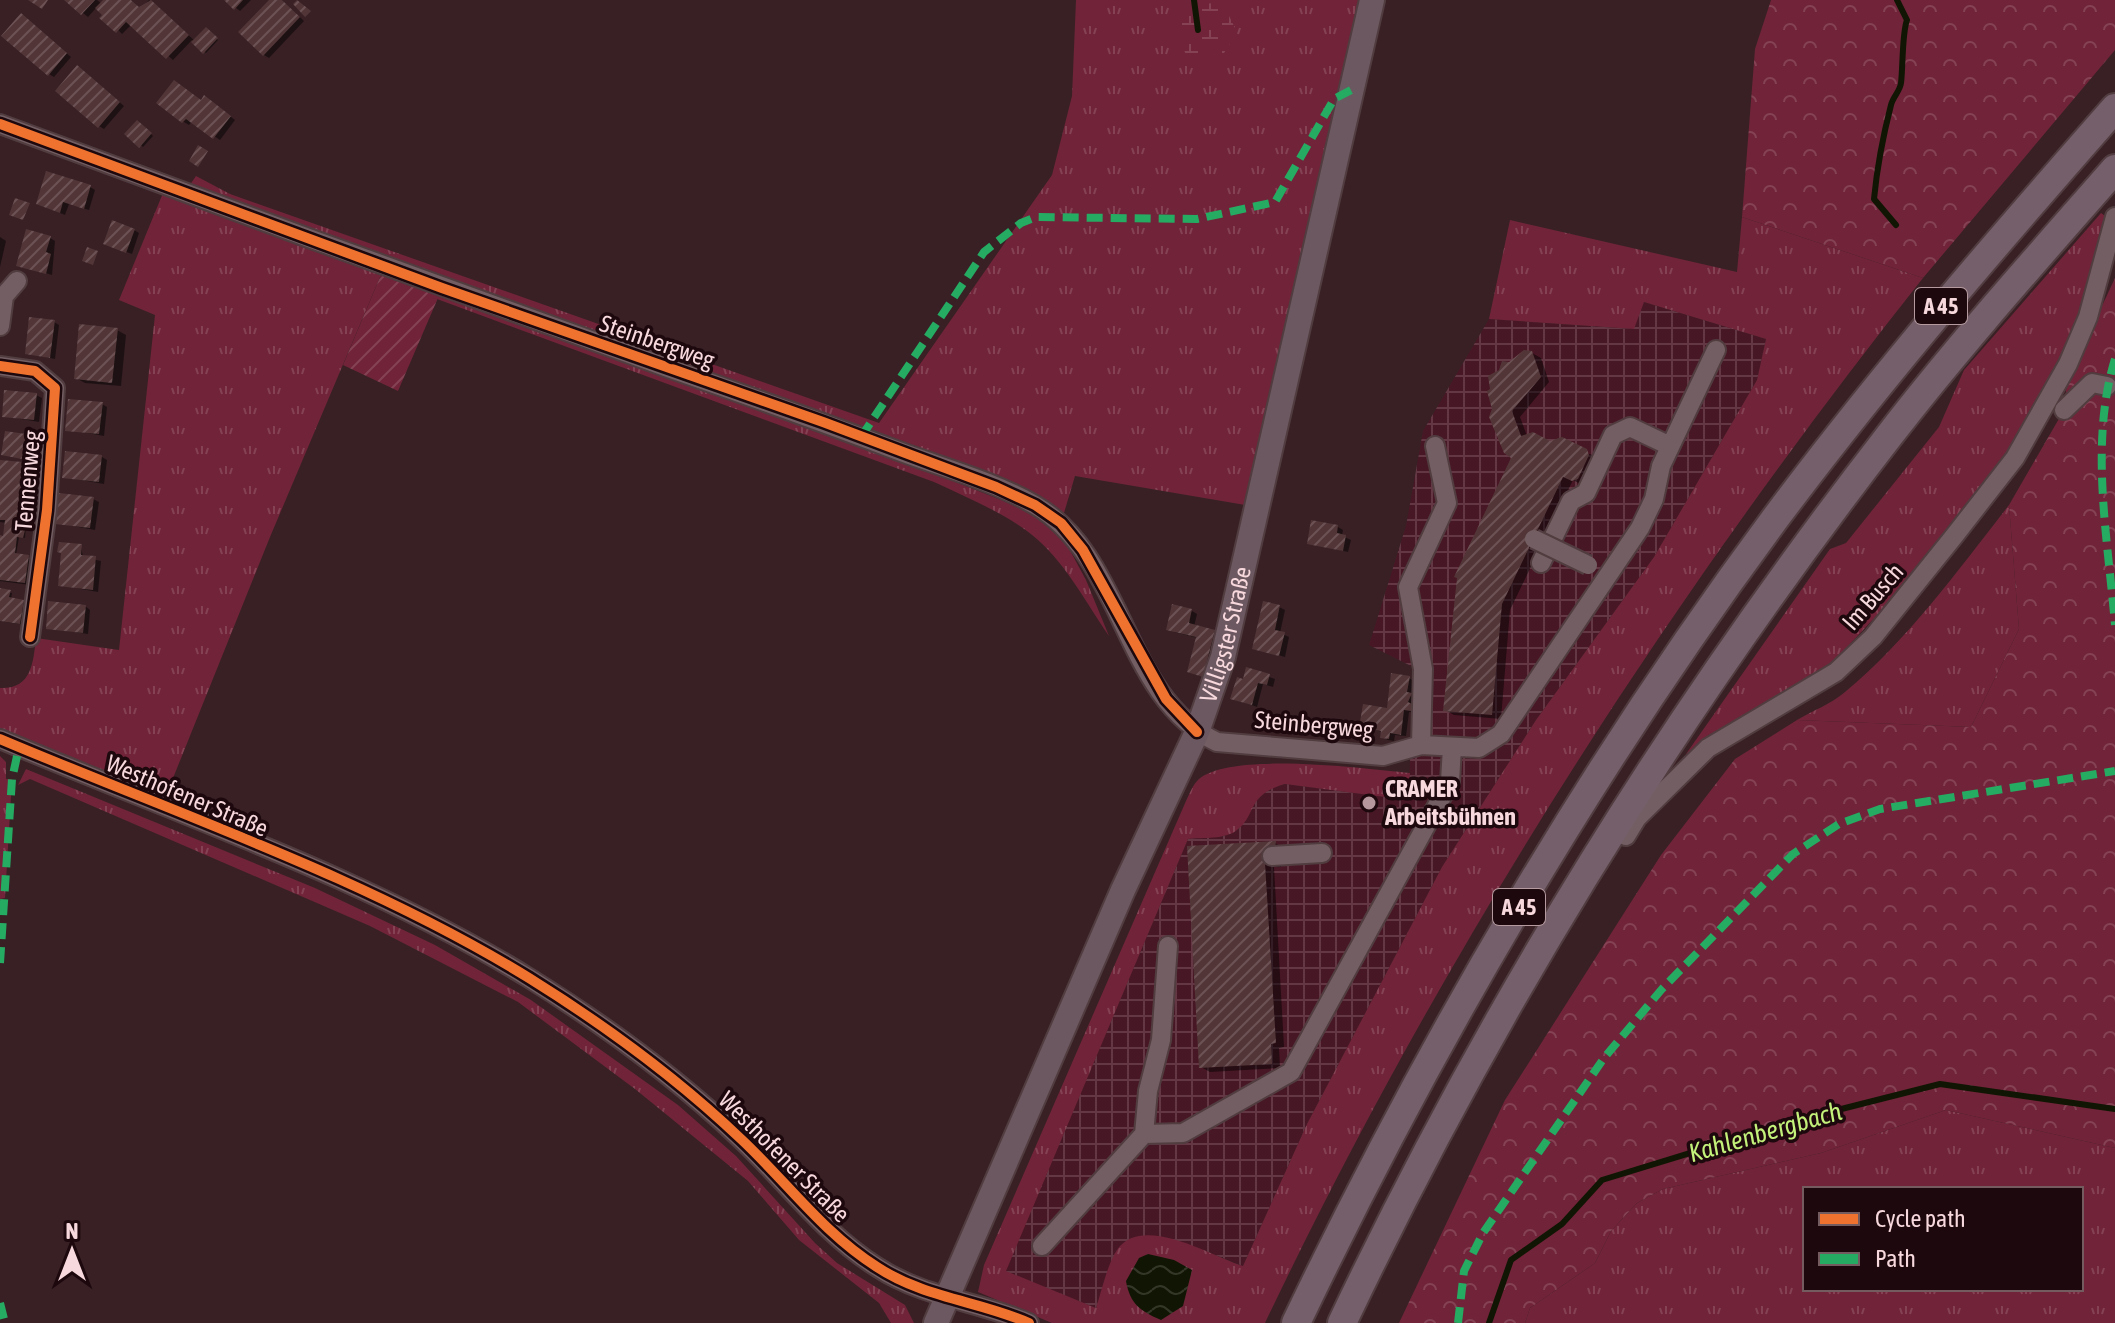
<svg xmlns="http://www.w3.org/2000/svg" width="2115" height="1323" font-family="'Asap Condensed',sans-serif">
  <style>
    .industrial { fill: url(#industrial-grid) }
    .grass { fill: url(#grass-tufts); fill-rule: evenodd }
    .forest { fill: url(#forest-crowns) }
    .wetland { fill: url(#wetland-marsh) }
    .garden { fill: url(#garden-furrows) }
    .water { fill: url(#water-waves) }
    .shadow { fill: #0007 }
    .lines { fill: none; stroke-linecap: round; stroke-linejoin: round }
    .stream { stroke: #101603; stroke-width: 6 }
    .building { fill: url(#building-hatch) }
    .minor-casing { stroke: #513c40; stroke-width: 22 }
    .major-casing { stroke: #513c40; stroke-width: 28 }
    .highway-casing { stroke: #513c40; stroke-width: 32 }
    .minor { stroke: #735f63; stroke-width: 18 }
    .major { stroke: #6c5860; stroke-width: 24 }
    .highway { stroke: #745f6a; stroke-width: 28 }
    .minor-bridge-casing { stroke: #513c40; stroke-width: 22; stroke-linecap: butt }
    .minor-bridge { stroke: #735f63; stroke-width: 18 }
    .quiet { stroke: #26ab63; stroke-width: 8; stroke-dasharray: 16 8; stroke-linecap: butt }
    .cycleway-casing { stroke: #1c080d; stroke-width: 15 }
    .cycleway { stroke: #ef722f; stroke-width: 10 }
    .poi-dot { fill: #b4989d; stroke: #1c080d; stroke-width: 3 }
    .labels { text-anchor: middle; stroke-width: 7; stroke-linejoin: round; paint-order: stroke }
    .shield { fill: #1c080d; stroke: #b59a9f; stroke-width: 2 }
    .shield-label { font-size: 22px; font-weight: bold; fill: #f7d8dd }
    .street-label { font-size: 24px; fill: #f7d8dd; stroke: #1c080d }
    .poi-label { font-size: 24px; font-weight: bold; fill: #f7d8dd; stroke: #1c080d; text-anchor: start }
    .water-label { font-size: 26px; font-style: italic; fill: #c3f17a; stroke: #1c080d }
  </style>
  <defs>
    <pattern id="industrial-grid" width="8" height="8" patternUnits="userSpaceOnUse" patternTransform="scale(2)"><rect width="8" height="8" fill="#481725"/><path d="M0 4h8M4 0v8" fill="none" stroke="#633844"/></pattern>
    <pattern id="grass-tufts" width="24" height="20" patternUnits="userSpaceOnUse" patternTransform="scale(2)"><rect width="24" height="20" fill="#702339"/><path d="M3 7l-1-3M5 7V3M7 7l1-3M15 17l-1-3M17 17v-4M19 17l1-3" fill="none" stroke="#854255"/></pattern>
    <pattern id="forest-crowns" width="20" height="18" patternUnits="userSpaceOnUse" patternTransform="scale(2)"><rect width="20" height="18" fill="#702339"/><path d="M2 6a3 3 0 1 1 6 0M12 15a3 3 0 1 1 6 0" fill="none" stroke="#854255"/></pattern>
    <pattern id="wetland-marsh" width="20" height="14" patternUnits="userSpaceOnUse" patternTransform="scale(2)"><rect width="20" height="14" fill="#702339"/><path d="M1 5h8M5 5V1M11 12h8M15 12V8" fill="none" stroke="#854255"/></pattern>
    <pattern id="garden-furrows" width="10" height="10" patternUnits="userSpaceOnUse" patternTransform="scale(2)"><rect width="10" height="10" fill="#702339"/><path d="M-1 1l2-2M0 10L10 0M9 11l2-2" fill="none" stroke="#854255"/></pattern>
    <pattern id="water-waves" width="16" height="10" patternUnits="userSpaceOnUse" patternTransform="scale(2)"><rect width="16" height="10" fill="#101603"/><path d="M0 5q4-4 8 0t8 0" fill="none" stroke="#343727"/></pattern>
    <pattern id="building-hatch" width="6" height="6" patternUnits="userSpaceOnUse" patternTransform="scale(2)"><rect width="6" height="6" fill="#523637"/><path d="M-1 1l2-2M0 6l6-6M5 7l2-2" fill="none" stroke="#6c5254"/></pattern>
  </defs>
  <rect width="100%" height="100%" fill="#382025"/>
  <path class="industrial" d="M1644 302 1766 339 1757 380 1654 557 1536 720 1442 867 1307 1124 1243 1266 1195 1247 1118 1249 1096 1308 1005 1272 1188 839 1224 836 1239 829 1251 806 1270 788 1286 784 1408 800 1415 668 1369 645 1406 526 1423 431 1489 319 1633 329Z"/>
  <path class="grass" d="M1076 0H1360L1257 507 1075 476 1061 523 1037 500 187 189 196 176 230 194 879 423 1052 175 1072 96Z
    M163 193 383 270 270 537 165 798 0 728V688C32 689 33 663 36 638L119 650 155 315 119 300Z
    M2101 213 2108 218 2074 341 2020 436 1978 495 1911 579 1834 661 1686 754 1830 549 1846 543 1939 427 1964 370Z
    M1742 217 1923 278C1667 601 1442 951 1265 1323H1052L978 1292 984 1265 1186 801C1189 795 1193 784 1199 779 1232 751 1365 769 1410 773L1408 800 1285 784C1246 795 1257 815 1237 830 1225 840 1203 837 1188 839L1006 1271 1096 1308C1102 1290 1107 1265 1117 1250 1142 1213 1211 1256 1243 1266L1307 1124 1442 867 1536 720 1654 557 1757 380 1766 339 1644 302 1634 329 1489 319 1510 220 1737 272Z
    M441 291 795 418 1029 511 1066 543 1086 580 1109 636C1087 604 1067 566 1038 540 1008 514 970 499 934 482L437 299Z
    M2009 505 2019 629 1971 727 1797 720C1812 711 1831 704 1845 692 1908 640 1959 569 2009 505Z
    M0 756 6 762V779H12L5 898 0 899Z
    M26 769 315 888 435 945 531 1000 678 1105 736 1156 815 1243 837 1263 905 1305 914 1323H891L879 1303 799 1240 748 1181 635 1089 518 1002 370 926 30 779 18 785Z
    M1946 1110 2115 1148V1323H1525L1530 1308 1595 1263 1611 1231 1637 1203 1663 1189 1821 1153ZM1805 1189H2081V1289H1805Z"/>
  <path class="forest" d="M1771 0H2115V50L1923 278 1742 217 1755 49Z
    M2115 278V1148L1946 1110 1821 1153 1663 1189 1637 1203 1611 1231 1595 1263 1530 1308 1525 1323H1399L1505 1100 1661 855 1735 759 1797 720 1971 727 2019 629 2009 505 2064 410 2067 381Z"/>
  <path class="wetland" d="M1222 2 1237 32 1224 53 1187 58 1176 28 1179 7Z"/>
  <path class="garden" d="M383 270 441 291 398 391 343 365Z"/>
  <path class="water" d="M1148 1254 1174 1260 1192 1270 1183 1306 1161 1320C1140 1311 1130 1304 1126 1281L1139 1258Z"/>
  <path class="shadow" d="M67 0H97L102 4 105 0H131L141 9 149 0 195 41 208 30 218 40 206 53 192 40 173 60 132 24 122 34 97 7 88 17Z
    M226 0H251L240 11Z
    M272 0H282L304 21 269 58 264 55Z
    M26 19 71 57 54 77 49 74Z
    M83 71 124 106 104 129 99 126Z
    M210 101 235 120 220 140 192 121 189 125 184 122 159 103Z
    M138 122 153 136 143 147 127 134Z
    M90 187 95 190 89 210 69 204 65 215 44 206Z
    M134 230 139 233 132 254 111 246Z
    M0 237 6 241 0 267Z
    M50 238 55 241 52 275 19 265Z
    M54 322 59 325 55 359 27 353Z
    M117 330 126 335 121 386 85 383 76 378Z
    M1532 353 1541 358 1549 382 1520 417 1527 436 1596 456 1582 485 1573 480 1510 610 1501 719 1454 715 1445 710 1514 457 1509 364Z
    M36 395 42 398 39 422 4 416Z
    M102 404 107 407 104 436 67 429Z
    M25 436 24 458 5 455Z
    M102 457 107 460 104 484 64 477Z
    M0 462 34 465 42 470 36 526 26 525 25 538 19 537 16 555 33 560 30 585 0 581V537L5 538 7 523 0 522Z
    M93 499 99 502 95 530 57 523Z
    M1338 527 1343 530 1342 536 1351 540 1348 552 1309 543Z
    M81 546 83 557 101 561 98 592 60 585Z
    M0 590 12 593 11 599 29 605 26 625 0 621Z
    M85 606 90 610 88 634 48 628Z
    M1279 607 1285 610 1280 633 1289 637 1285 657 1254 648Z
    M1192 611 1197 614 1194 627 1220 635 1209 678 1194 674 1198 638 1174 632Z
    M1248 670 1275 679 1273 687 1263 684 1257 707 1233 698Z
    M1409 678 1414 681 1412 695 1417 698 1416 703 1411 706 1416 709V713L1409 712 1406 736 1395 735 1394 741 1388 740 1382 737 1383 732 1361 727 1389 710Z
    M1275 843 1284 848 1281 867H1274L1284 1047 1279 1048 1280 1068 1210 1072 1201 1067 1189 848Z"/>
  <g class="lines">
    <path class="stream" d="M1194 0 1198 30
      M1896 225 1874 199C1877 168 1883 136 1891 105 1893 97 1900 91 1901 83 1903 67 1902 33 1907 20L1897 0
      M1489 1323 1511 1260 1562 1224 1602 1180 1798 1120 1940 1084 2115 1109"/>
  </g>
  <path class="building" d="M28 0H48L42 9Z
    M64 0H95L81 15Z
    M103 0H131L139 7 151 0 189 35 166 59 126 22 116 33 99 18 102 15 95 8Z
    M224 0H243L234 10Z
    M269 0H282L300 17 263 56 238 32Z
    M297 0 311 11 305 17 293 4Z
    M21 13 67 53 48 76 1 36Z
    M206 27 218 38 203 54 191 42Z
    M77 65 120 102 98 128 55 91Z
    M174 80 201 100 204 95 231 116 213 139 186 119 182 123 156 103Z
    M137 120 152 133 139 148 124 134Z
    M198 145 208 151 198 167 189 161Z
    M46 171 91 185 84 209 63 202 60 213 36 204Z
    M15 198 30 203 23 220 9 215Z
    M112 220 135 229 126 253 103 244Z
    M26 229 51 236 46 252 51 254 46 274 16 266Z
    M87 247 98 251 93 265 82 261Z
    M29 317 55 320 50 358 25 354Z
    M79 324 118 328 112 383 74 379Z
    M1524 350 1532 351 1541 377 1512 411 1521 436 1533 432 1550 441 1562 437 1587 449 1589 455 1578 479 1572 481 1563 477 1502 604 1492 715 1443 711 1457 578 1454 577 1511 458 1504 453 1489 417 1492 409 1487 391 1490 389 1488 376 1499 370 1502 361 1509 362Z
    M4 390 37 393 34 420 2 417Z
    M68 399 103 402 99 434 65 431Z
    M5 431 26 434 22 459 1 455Z
    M65 451 102 455 99 482 62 478Z
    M0 460 34 463 27 522 23 538 17 537 15 553 29 555 25 583 0 580V535L3 536 5 520H0Z
    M59 493 94 497 90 528 55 524Z
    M1311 520 1338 525 1337 533 1346 535 1343 551 1307 544Z
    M59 542 82 544 81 555 96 556 93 590 58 586 61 553 57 552Z
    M0 588 11 590 9 597 24 600 20 624 0 621Z
    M48 601 86 605 83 633 46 629Z
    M1263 601 1280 605 1275 630 1285 632 1279 656 1252 649Z
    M1172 604 1192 609 1189 623 1215 630 1203 677 1187 672 1196 637 1166 630Z
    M1246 667 1270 674 1267 685 1258 683 1252 705 1230 699 1237 677 1243 679Z
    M1391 673 1410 676 1407 692 1412 693 1408 702 1412 704 1411 711 1404 710 1401 735 1390 733 1389 739 1380 738 1381 731 1359 728 1363 704 1387 708Z
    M1276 841 1273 863H1265L1276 1043 1271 1044 1272 1064 1199 1068 1187 846Z"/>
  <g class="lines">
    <g class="minor-casing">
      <path id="minor" d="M0 124C223 207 447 289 671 369 749 396 827 424 904 453 948 469 995 482 1035 505 1125 557 1122 697 1217 742L1383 756 1421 745 1479 748 1501 734 1640 528 1654 499 1661 466 1716 350
        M0 326 4 296 17 281
        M0 366 35 371 55 388 47 510 30 637
        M2064 410 2092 383 2107 386
        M1541 563 1571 501 1586 493 1613 435 1630 427 1670 446
        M0 739C177 814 365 877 529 978 603 1024 678 1079 741 1139 787 1182 823 1233 877 1267 924 1298 979 1301 1029 1323
        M1421 745 1423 669 1408 587 1447 503 1435 446
        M1626 836 1637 818 1708 748 1836 672 1873 637 1955 535 2015 458 2068 364 2088 317 2115 217
        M1272 856 1322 853
        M1144 1134 1148 1091 1161 1040 1168 946
        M1042 1246 1144 1134 1183 1133 1291 1072 1450 782 1452 747"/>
    </g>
    <g class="major-casing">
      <g id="major">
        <path id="s1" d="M936 1323 1123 890 1197 732 1223 657 1372 0"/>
      </g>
    </g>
    <g class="highway-casing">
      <path id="highway" d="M1296 1323C1430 1042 1594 762 1780 512 1885 372 1999 240 2115 108
        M1342 1323C1491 1009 1676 711 1889 436 1960 344 2038 257 2115 169"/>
    </g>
    <use href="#minor" class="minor"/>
    <use href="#major" class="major"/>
    <use href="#highway" class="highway"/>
    <g class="minor-bridge-casing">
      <path id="minor-bridge" d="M1534 539 1588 565"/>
    </g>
    <use href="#minor-bridge" class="minor-bridge"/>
    <path class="quiet" d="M2115 359C2089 443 2108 539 2115 625
      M861 437 984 252 1021 223 1036 217 1197 219 1275 202 1334 99 1353 89
      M0 963 12 779 19 747
      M0 1303 5 1323
      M1458 1323 1464 1271 1483 1233 1604 1058 1662 989 1793 854 1839 824 1880 809 2115 771"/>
    <g class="cycleway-casing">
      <path id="cycleway" d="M0 124 442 288 823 422 996 487 1035 505 1061 523 1083 550 1166 699 1197 732
        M0 366 35 371 55 388 47 510 30 637
        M0 739C177 814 365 877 529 978 603 1024 678 1079 741 1139 787 1182 823 1233 877 1267 924 1298 979 1301 1029 1323"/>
    </g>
    <use href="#cycleway" class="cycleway"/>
  </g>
  <circle class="poi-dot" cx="1369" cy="803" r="8"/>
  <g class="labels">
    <g class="shield">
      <rect x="1915" y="288" width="52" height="36" rx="6"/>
      <rect x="1493" y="889" width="52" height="36" rx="6"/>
    </g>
    <g class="shield-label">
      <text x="1941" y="314">A 45</text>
      <text x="1519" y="915">A 45</text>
    </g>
    <g class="street-label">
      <text transform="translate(657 342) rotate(19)" y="8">Steinbergweg</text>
      <text transform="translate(28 481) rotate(-85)" y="8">Tennenweg</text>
      <text transform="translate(1873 597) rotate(-49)" y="8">Im Busch</text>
      <text dy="8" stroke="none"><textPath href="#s1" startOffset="748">Villigster Straße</textPath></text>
      <text transform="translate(1314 725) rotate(5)" y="8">Steinbergweg</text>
      <text transform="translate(187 796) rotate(23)" y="8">Westhofener Straße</text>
      <text transform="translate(784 1157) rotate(45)" y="8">Westhofener Straße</text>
    </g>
    <g class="poi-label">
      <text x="1385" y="797">CRAMER<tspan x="1385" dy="28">Arbeitsbühnen</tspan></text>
    </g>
    <g class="water-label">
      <text transform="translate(1765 1132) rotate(-16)" y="9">Kahlenbergbach</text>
    </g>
  </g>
  <rect x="1803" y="1187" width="280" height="104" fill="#1c080d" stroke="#745b60" stroke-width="2"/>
  <rect x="1819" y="1213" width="40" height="12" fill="#ef722f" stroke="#745b60" stroke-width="2"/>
  <text x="1875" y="1227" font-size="24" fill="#f7d8dd">Cycle path</text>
  <rect x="1819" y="1253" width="40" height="12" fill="#26ab63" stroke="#745b60" stroke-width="2"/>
  <text x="1875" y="1267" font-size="24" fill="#f7d8dd">Path</text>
  <g transform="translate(72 1251)" stroke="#1c080d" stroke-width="6" paint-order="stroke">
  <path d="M0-6L14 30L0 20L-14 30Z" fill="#f7d8dd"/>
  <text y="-12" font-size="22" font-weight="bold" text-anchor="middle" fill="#f7d8dd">N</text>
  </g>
</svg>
